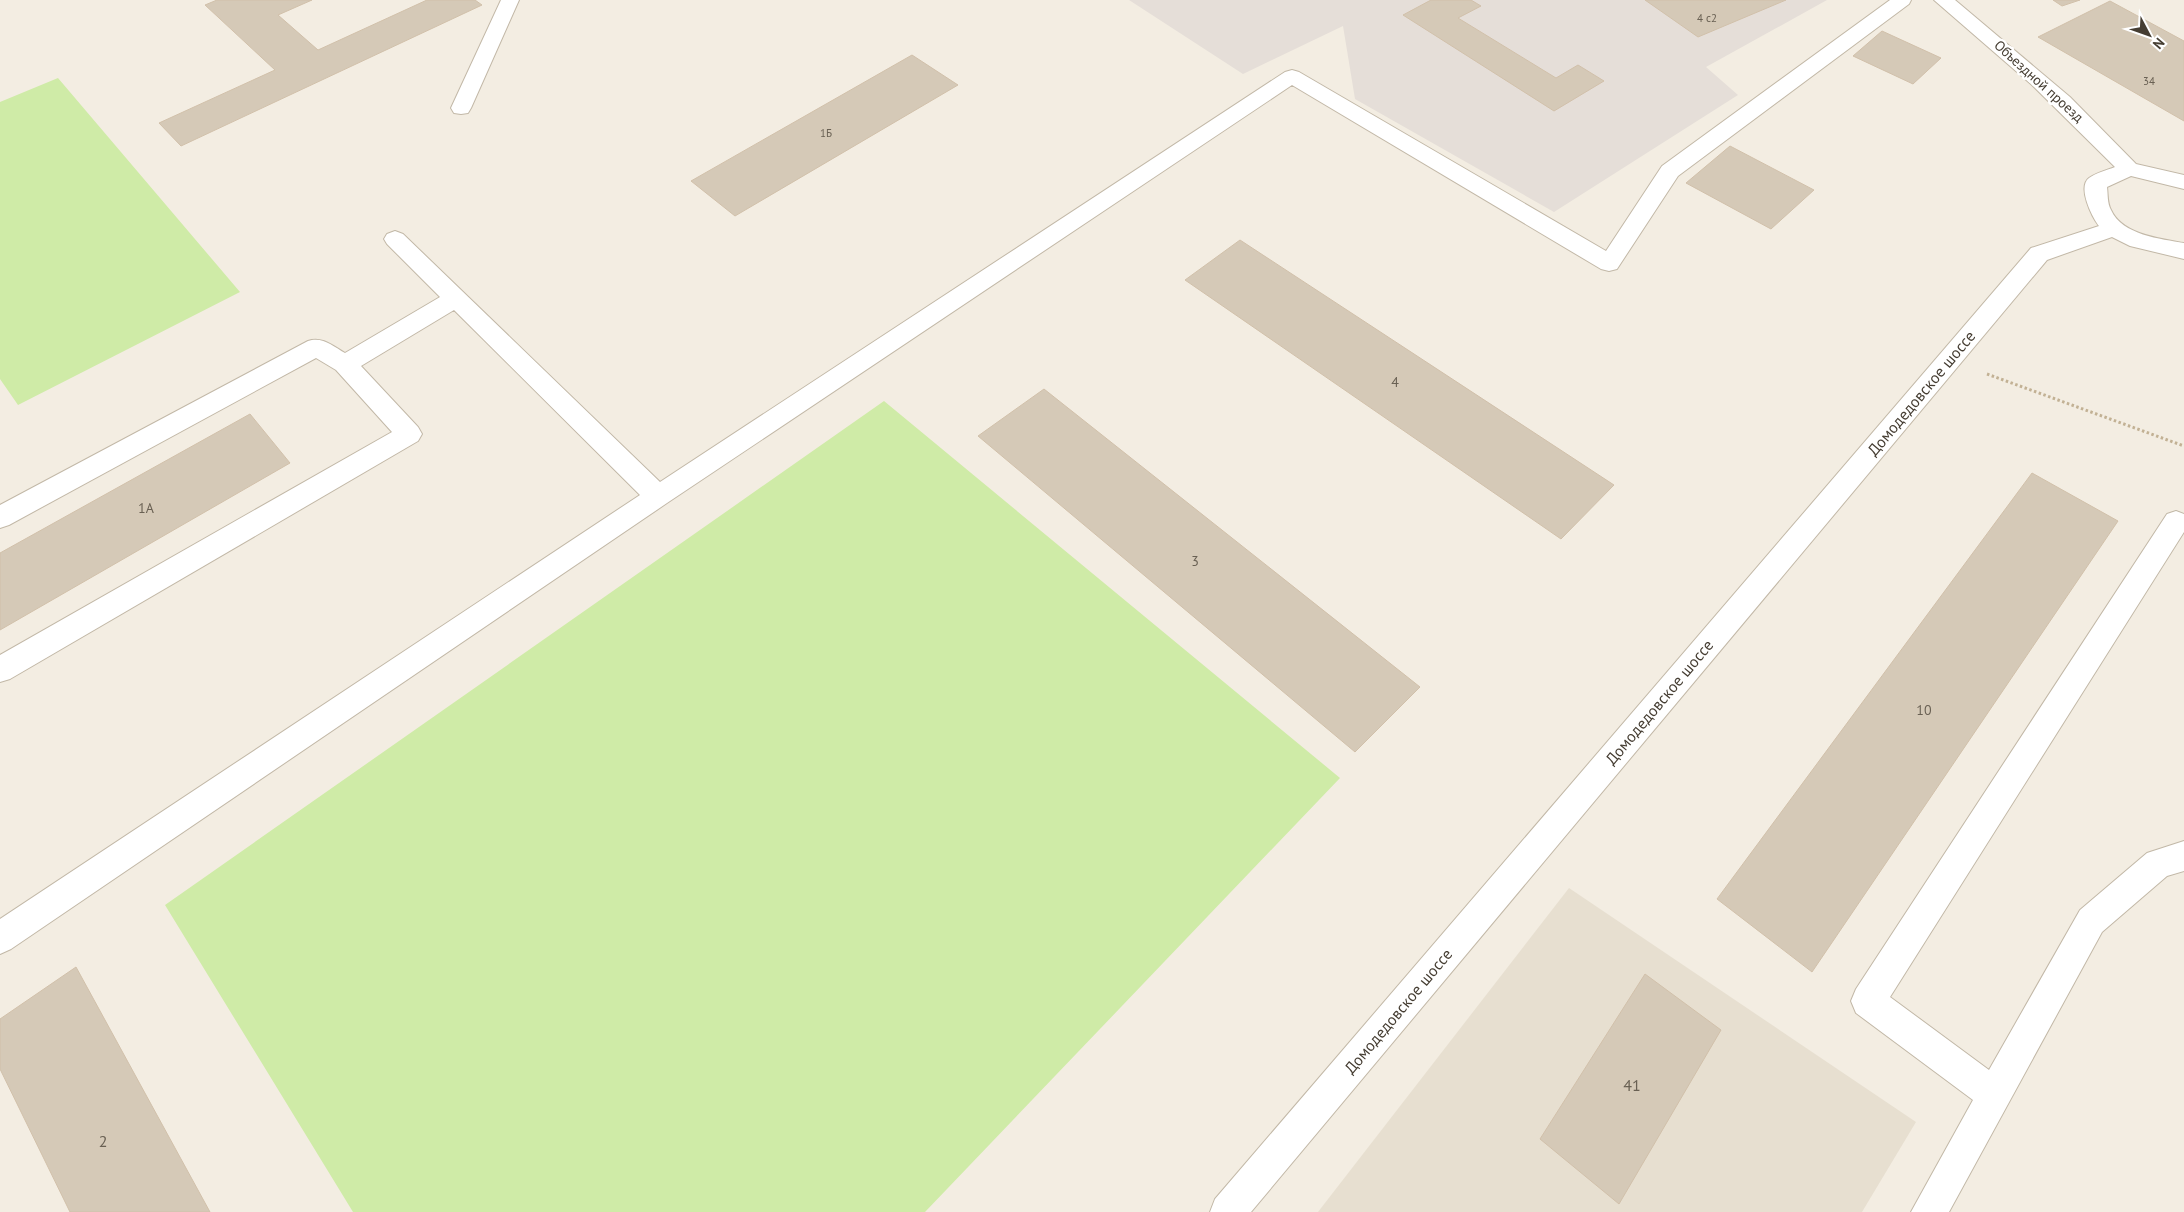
<svg xmlns="http://www.w3.org/2000/svg" width="2184" height="1212" font-family="'PT Sans',sans-serif">
  <style>
    .residential { fill: #e7dfd0 }
    .industrial { fill: #e5ded8 }
    .green { fill: #cfeba7 }
    .building { fill: #d5c9b7; stroke: #d1c0aa }
    .lines { fill: none; stroke-linecap: round; stroke-linejoin: round }
    .minor-casing { stroke: #c2b8a7; stroke-width: 2 }
    .path { stroke: #c2b194; stroke-width: 3; stroke-dasharray: 2.5 2.5; stroke-linecap: butt }
    .minor { fill: #fff; fill-rule: evenodd }
    .labels { text-anchor: middle; stroke-width: 5; stroke-linejoin: round; paint-order: stroke }
    .far-number-label { font-size: 11px; fill: #696053 }
    .far-street-label { font-size: 14px; fill: #453d32; stroke: #fff }
    .number-label { font-size: 14px; fill: #696053 }
    .street-label { font-size: 16px; fill: #453d32; stroke: #fff }
    .near-number-label { font-size: 16px; fill: #696053 }
  </style>
  <rect width="100%" height="100%" fill="#f3ede2"/>
  <path class="residential" d="M1569 888 1916 1122 1862 1212H1318Z"/>
  <path class="industrial" d="M1129 0H1827L1706 67 1738 95 1554 212 1355 99 1343 26 1243 74Z"/>
  <path class="green" d="M58 78 240 292 18 405 0 379V102Z
    M884 401 1340 778 925 1212H353L165 905Z"/>
  <path class="building" d="M217 0H312L278 15 318 50 427 0H475L482 5 181 146 159 123 275 70 205 5Z
    M1431 0H1471L1481 6 1458 18 1556 78 1578 65 1604 81 1554 111 1403 15Z
    M1645 0H1786L1698 37Z
    M2053 0H2080L2062 6Z
    M2110 1 2184 41V121L2038 37Z
    M1882 31 1941 58 1913 84 1853 56Z
    M912 55 958 85 735 216 691 181Z
    M1730 146 1814 190 1771 229 1686 183Z
    M1240 240 1614 485 1561 539 1185 280Z
    M1044 389 1420 687 1355 752 978 436Z
    M250 414 290 463 0 630V553Z
    M2032 473 2118 521 1812 972 1717 899Z
    M76 967 210 1212H70L0 1069V1019Z
    M1645 974 1721 1030 1619 1204 1540 1139Z"/>
  <g class="lines">
    <g class="minor-casing">
      <path id="minor" d="M501 0H519L471 108 468 113 461 114 454 113 451 108Z
        M1890 0H1911L1909 4 1678 176 1617 269 1609 271 1601 269 1292 85 667 503 11 949 0 954V919L640 495 454 310 361 366 418 427 422 434 418 441 10 679 0 682V655L392 432 336 370 316 358 9 525 0 528V505L308 341C322 336 333 346 345 353L440 297 387 244 384 239 387 234 395 231 403 234 660 482 1285 72 1292 70 1299 72 1606 251 1662 166Z
        M1934 0H1955L1974 16 2070 97 2136 164 2184 175V189L2131 176 2107 187C2108 194 2107 203 2111 210 2122 235 2161 239 2184 243V259L2130 246 2112 237 2047 260 1251 1212H1210L1215 1199 2031 248 2099 226C2092 217 2077 187 2089 178 2096 173 2107 170 2115 167L2032 85Z
        M2176 511 2184 514V532L1890 997 1989 1070 2080 910 2147 853 2184 841V871L2167 876 2102 932 1949 1212H1911L1973 1100 1856 1013 1851 1001 1856 989 2167 514Z"/>
    </g>
    <path class="path" d="M1987 374 2184 446"/>
    <use href="#minor" class="minor"/>
  </g>
  <g class="labels">
    <g class="far-number-label">
      <text x="1707" y="22">4 с2</text>
      <text x="2149" y="85">34</text>
      <text x="826" y="137">1Б</text>
    </g>
    <g class="far-street-label">
      <text transform="translate(2039 81) rotate(42)" y="5">Объездной проезд</text>
    </g>
    <g class="number-label">
      <text x="1395" y="387">4</text>
      <text x="146" y="513">1А</text>
      <text x="1195" y="566">3</text>
      <text x="1924" y="715">10</text>
    </g>
    <g class="street-label">
      <text transform="translate(1921 393) rotate(-50)" y="6">Домодедовское шоссе</text>
      <text transform="translate(1659 702) rotate(-50)" y="6">Домодедовское шоссе</text>
      <text transform="translate(1398 1011) rotate(-50)" y="6">Домодедовское шоссе</text>
    </g>
    <g class="near-number-label">
      <text x="1632" y="1091">41</text>
      <text x="103" y="1147">2</text>
    </g>
  </g>
  <g transform="translate(2149 35) rotate(131)" stroke="#ffffff" stroke-width="4" paint-order="stroke">
  <path d="M0-4L9 19L0 12L-9 19Z" fill="#453d32"/>
  <text y="-8" font-size="14" font-weight="bold" text-anchor="middle" fill="#453d32">N</text>
  </g>
</svg>
